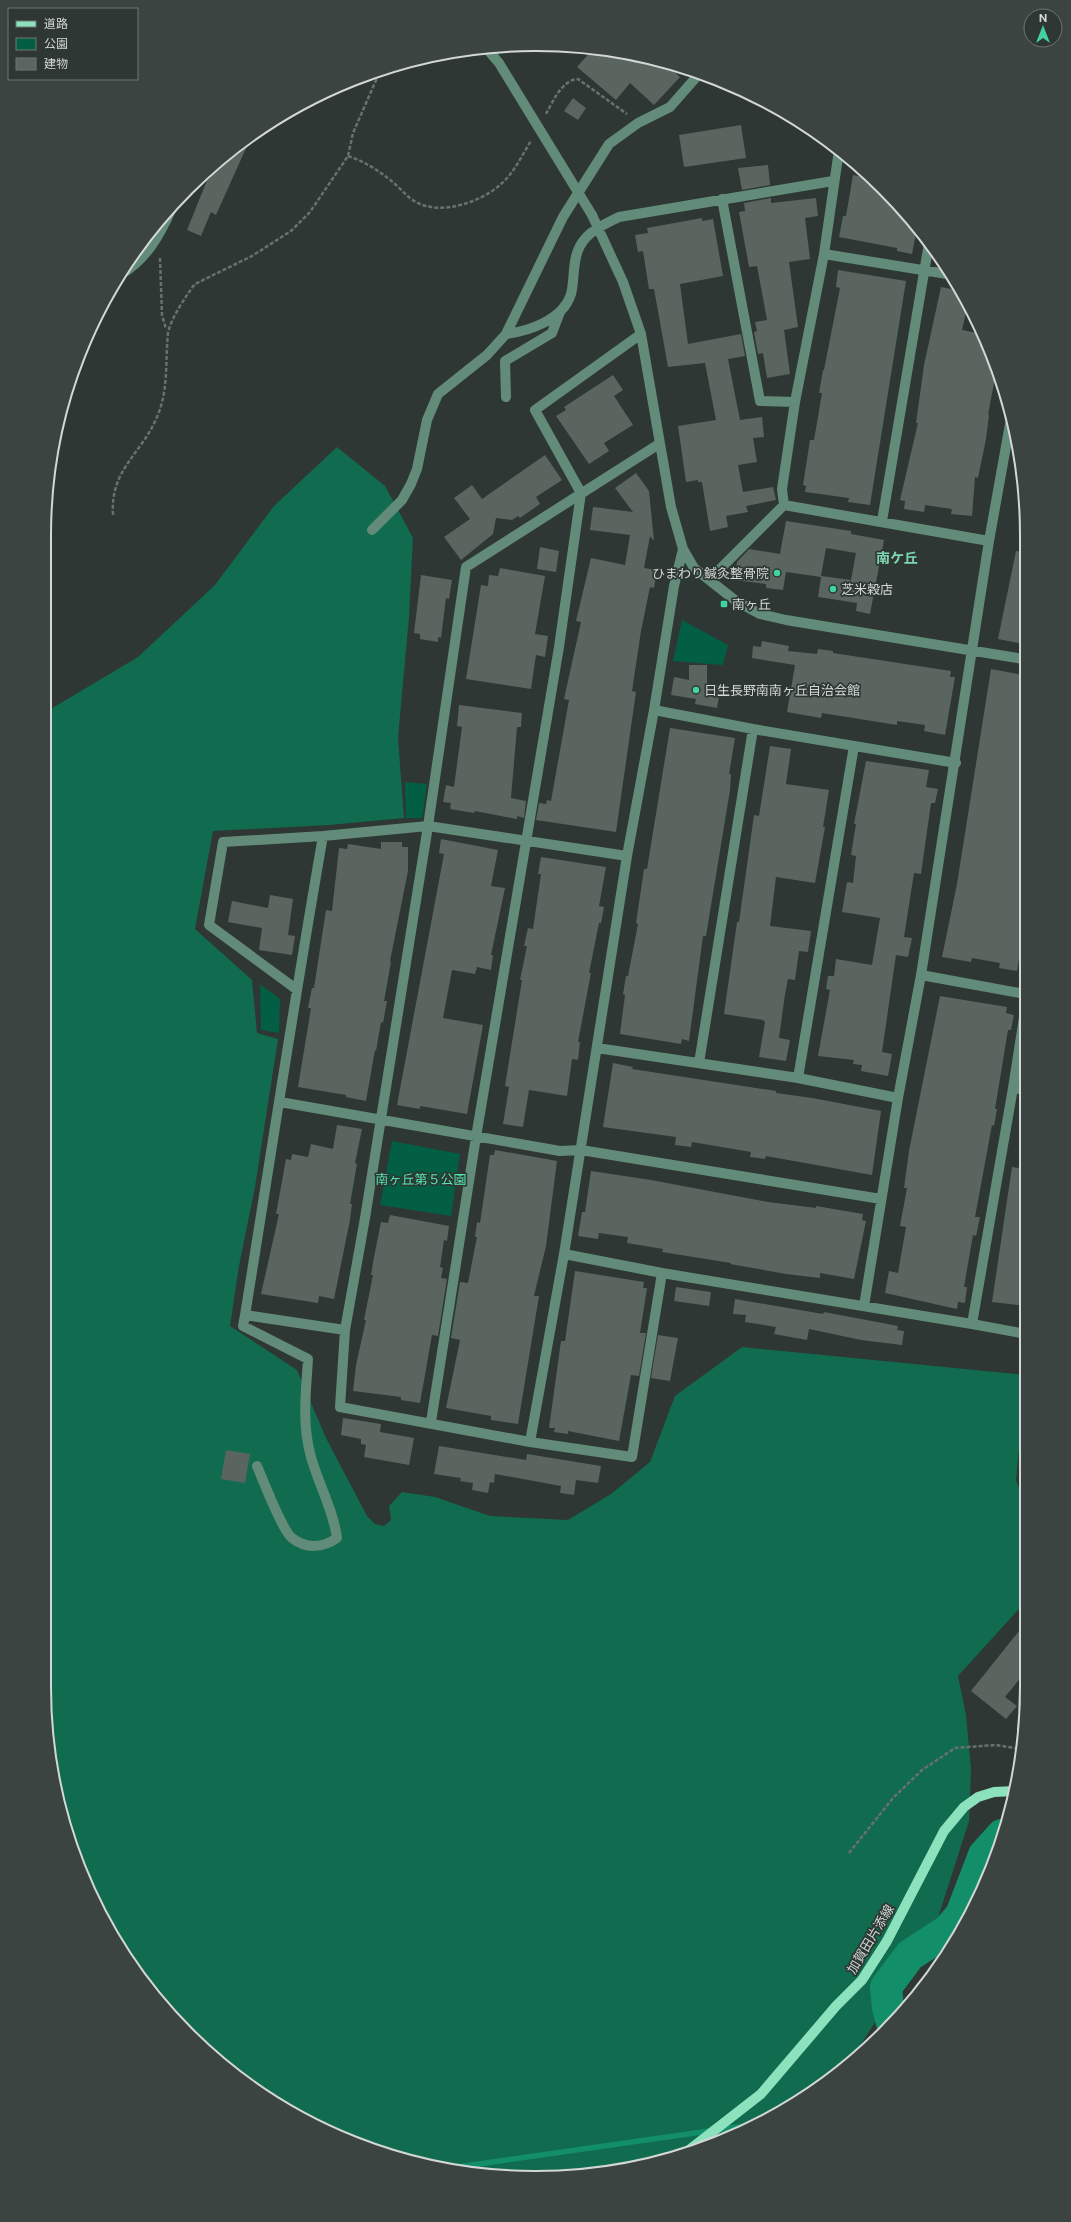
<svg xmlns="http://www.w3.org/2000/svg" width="1071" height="2222" font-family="'Public Sans','Noto Sans JP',sans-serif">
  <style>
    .green { fill: #025f43 }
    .forest { fill: #116b4e }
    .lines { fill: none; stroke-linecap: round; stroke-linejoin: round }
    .stream { stroke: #128e68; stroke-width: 5.5 }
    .river { stroke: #128e68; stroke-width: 32 }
    .building { fill: #5a6560; fill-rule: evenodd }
    .path { stroke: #69716e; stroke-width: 2.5; stroke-dasharray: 4 2; stroke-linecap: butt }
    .minor { stroke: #638b79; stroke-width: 10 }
    .major { stroke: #8be2bd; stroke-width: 10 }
    .minor-bridge { stroke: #638b79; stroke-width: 10 }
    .poi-dot { fill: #42d4a0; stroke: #2e3733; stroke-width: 1.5 }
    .labels { text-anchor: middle; stroke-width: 3.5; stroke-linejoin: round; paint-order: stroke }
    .poi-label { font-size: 13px; fill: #d3d8d6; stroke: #2e3733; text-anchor: start }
    .park-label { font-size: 13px; fill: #55e7b1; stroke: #2e3733 }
    .street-label { font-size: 13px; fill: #d3d8d6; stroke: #2e3733 }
    .neighbourhood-label { font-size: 14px; font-weight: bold; fill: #7fd5b0; stroke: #2e3733 }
    .rim { fill: none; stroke: #d3d8d6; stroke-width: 2 }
  </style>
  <rect width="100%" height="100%" fill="#2e3733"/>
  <path class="green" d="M682 620 728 645 723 665 673 661Z
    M405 782 427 784 422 818H406Z
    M260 984 280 999 279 1033 261 1030Z
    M392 1141 460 1154 451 1216 380 1205Z"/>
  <path class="forest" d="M337 447 385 486 413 538 409 617 398 738 404 818 329 825 213 831 195 929 252 980 257 1033 278 1039 255 1187 239 1266 230 1326 297 1370 326 1438 367 1516 375 1524 384 1526 391 1520 389 1506 402 1492 435 1497 490 1516 568 1520 611 1494 650 1462 675 1396 742 1347 1026 1375 1016 1480 1023 1499 1026 1501 1027 1616 1018 1610 958 1676 966 1715 971 1769 969 1821 935 1927 848 2065 835 2077 753 2127 693 2152 600 2174 535 2178 439 2169 348 2141 290 2112 211 2056 146 1986 110 1932 70 1845 53 1782 44 1687V713L138 657 215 585 274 506Z"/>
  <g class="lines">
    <path class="stream" d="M444 2169 758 2124"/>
    <path class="river" d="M892 2023 888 2008 886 1987 910 1955 947 1931 961 1915 984 1855 1002 1835"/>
  </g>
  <path class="building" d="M592 50 632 53 664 63 680 77 654 105 630 83 616 100 577 67Z
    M573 98 586 108 578 120 564 111Z
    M741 125 746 158 684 167 679 135Z
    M251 137 216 215 211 212 201 236 187 230 208 178 209 179 215 165Z
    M768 165 770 185 742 190 738 168Z
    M853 175 867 178 917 228 912 254 897 251V248L839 237 843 216H846Z
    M771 198V203L816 198 818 216 805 218 810 259 789 262 798 327 784 330 790 374 767 378 763 353 758 354 754 332 757 331 755 322 767 320 757 266 749 267 739 212 745 211 744 203Z
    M702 218V221L713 219 723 276 680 284 688 344 741 334 745 356 728 359 740 420 762 417 764 437 753 438 757 462 738 465 743 492 773 487 776 500 746 506 748 512 726 516 728 527 710 531 702 482H698V480L686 482 678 426 716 420 705 363 668 367 654 289H649L643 251 638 252 635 235 648 233 647 228Z
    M838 270 906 281 870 505 848 502 849 498 805 492 806 486 803 485 810 440H814L822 393H819L823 370H824L840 288 836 287Z
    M941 287 956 290 967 308 962 330 982 334 990 347 996 372 988 415H989L986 439 978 478 975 477 972 516 951 514 952 509 925 505 924 512 904 509 905 501 900 500 918 423H916L924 365Z
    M613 375 623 390 614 396 633 425 604 443 609 451 589 464 556 416 566 410 564 407Z
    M545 455 562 480 536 497 540 504 520 518 518 516 512 520 496 518 493 534 461 560 444 537 470 519 454 498 472 485 482 499Z
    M636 473 649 491 654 541 650 536 644 568 657 570 654 588 650 587 641 631 632 691 636 692 616 832 536 820 539 803 546 804 547 800 551 801 569 700 564 699 581 622 576 621 591 558 625 565 630 535 590 530 593 507 633 512 615 488Z
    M786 521 851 531V534L884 540 870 614 856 611 857 603 818 597 821 577 786 572 783 590 766 588V584L734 580 737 562 749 549 780 554ZM826 548 856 553 851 580 821 576Z
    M540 547 559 551 556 572 537 569Z
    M1016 551 1023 552V644L998 639Z
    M500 568 545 576 535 634 548 636 545 657 536 655 531 689 466 679 481 585 488 586 489 575 498 576Z
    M421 575 452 580 449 599 446 598 441 638 438 637V642L420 639V634L414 633Z
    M762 641 789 646 788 651 817 654 818 649 833 651V653L951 671 950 677H955L945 735 924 731 925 725 897 721V725L822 713 821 718 787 712 795 665 752 658 753 646 761 647Z
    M689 665H707V683L721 686 717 708 695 704 696 699 671 695 674 677 689 680Z
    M991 669 1023 675 1024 929 1017 971 999 968 1000 963 972 958 971 962 942 957 957 884Z
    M459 705 522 713 521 727H517L511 798 526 801 524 818 517 816V819L475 811 474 813 450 809 451 803 443 802 446 785 454 787 462 727 457 726Z
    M670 728 735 738 729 774H731L730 790 706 936H703L689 1041 682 1039 681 1044 620 1034 625 995 623 994 626 976H628L638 924 636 923 644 869H647Z
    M770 746 791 749 786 784 829 790 823 827H825L815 883 776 877 770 926 811 931 808 952 799 951 795 980 788 979 785 994 779 1038 790 1040 786 1061 759 1057 765 1022 763 1020 724 1014 737 922H739L754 815 759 816Z
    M866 761 929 770 926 787 938 789 935 803H931L921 874 914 873 904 937 912 938 908 957 896 955 882 1052 892 1054 888 1076 861 1071 862 1065 853 1064 854 1060 818 1056 830 990 826 989 828 976H834L836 959 872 965 880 918 842 912 847 882 853 883 856 856 851 855 856 824H854Z
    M441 839 498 850 491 886 505 888 491 955H493L491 970 477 967 475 974 452 970 443 1018 483 1025 467 1114 420 1106V1109L397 1105 444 854 439 853Z
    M381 842H402V847H408V871L390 961 391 962 384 1001H387L383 1023 381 1022 376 1051 375 1050 366 1101 346 1097V1095L298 1087 311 1008H308L312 988H314L326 910 332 911 339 848 347 849 348 844 381 849Z
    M541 857 606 867 599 906 604 907 601 923H599L589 973H591L578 1042H580L578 1060 572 1059 567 1096 529 1090 523 1127 503 1124 509 1087 505 1086 522 980H520L527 946H524L528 928 533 929 541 874H538Z
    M270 895 293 899 288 935 295 936 292 955 259 950 262 928 228 922 232 901 268 908Z
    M940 996 1007 1007 1006 1013 1014 1015 1011 1030H1008L995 1109H997L994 1126 992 1125 975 1217H980L976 1236 973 1235 964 1287H967L965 1303 958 1302 957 1309 885 1293 889 1271 898 1273 906 1227 900 1226 907 1188H904L909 1151Z
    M613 1063 633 1067 632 1069 776 1091V1093L812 1098 881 1111 872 1175 766 1156 765 1159 750 1157 751 1152 692 1142 691 1147 675 1145 676 1137 603 1127Z
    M337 1125 362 1129 355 1163 357 1164 350 1204H352L350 1220 334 1299 319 1296 318 1303 261 1294 279 1214H276L286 1159 291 1160 292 1154 308 1157 311 1144 333 1149Z
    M495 1150 557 1161 546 1246 534 1296H539L518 1424 491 1420V1416L446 1408 460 1340 451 1338 460 1282 468 1283 477 1237H475L477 1222 480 1223 490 1155H494Z
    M1012 1167 1025 1169V1196L1023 1215H1025L1026 1261 1019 1305 992 1302Z
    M591 1171 651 1180 768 1202 816 1208V1206L863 1214 862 1220 866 1221 854 1279 820 1273V1278L786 1274 730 1264 731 1263 662 1252 663 1249 627 1243 628 1237 599 1233 598 1239 578 1236 582 1212H585Z
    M390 1215 449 1226 447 1241 444 1240 440 1267 443 1268 441 1278 447 1279 438 1336 432 1335 420 1403 401 1400V1397L353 1391 356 1365 366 1320H364L373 1275H371L374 1257 381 1222 388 1223Z
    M575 1271 644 1282 643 1288H647L640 1333H646L639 1376 631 1375 619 1441 568 1431V1434L554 1432 555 1428H549L561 1341H565Z
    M676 1287 711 1292 709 1306 674 1301Z
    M735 1299 823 1314 824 1312 898 1326 897 1330 904 1331 902 1345 861 1340 809 1329 807 1340 774 1334 776 1327 745 1322 746 1315 733 1314Z
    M658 1335 678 1338 670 1381 651 1378Z
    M343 1418 381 1424 380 1432 414 1438 409 1465 364 1457 366 1445 361 1444V1439L341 1435Z
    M439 1446 526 1460 527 1454 601 1466 598 1483 576 1480 574 1495 560 1493 561 1486 495 1474 494 1483 490 1482 488 1493 472 1490 473 1483 460 1481 461 1478 434 1474Z
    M226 1450 250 1454 245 1483 221 1479Z
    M1027 1621V1670L1005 1697 1017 1706 1006 1719 971 1691Z"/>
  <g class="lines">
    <path class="path" d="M546 114C553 101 562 80 578 79L627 114
      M348 156C366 162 381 172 395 184 402 190 408 198 416 202 440 216 482 202 501 184 514 173 522 155 531 141
      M160 258 162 315 166 329
      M113 515C110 469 141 455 157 417 169 389 165 361 168 333 170 320 187 294 195 284L252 256 291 231 310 212 348 156 353 133 380 71
      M849 1853 893 1798 922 1770 955 1748 996 1745 1021 1749"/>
    <path class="minor" d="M722 199 760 401 795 402
      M592 215 623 282 641 334 671 507 683 549 694 568 736 601 760 614 786 620 1023 659
      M824 254 947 274
      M120 275C146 260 160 235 172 208
      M506 334C529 331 563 320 571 294 575 279 572 260 580 246 588 231 605 224 619 217L833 181
      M506 397 505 361 552 333 560 312
      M659 444 466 567 428 826 365 1218 345 1330 340 1407 530 1442 632 1457 662 1273 972 1324 1026 1334
      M784 505 782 489 795 402 824 254 839 150
      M784 505 989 541
      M882 521 929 243
      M372 530 402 500 411 484 417 469 427 420 438 394 487 355 506 334 563 217 609 144 638 123 670 107 699 74
      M709 580 784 505
      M654 710 753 729 956 763
      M323 836C295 995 271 1155 245 1315L345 1330
      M921 975 1025 994
      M296 989 209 925 223 842 323 836 428 826 627 856
      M1025 1011 1013 1088 1025 1090
      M597 1048 798 1078 898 1098
      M699 1063 753 729
      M798 1078 854 746
      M280 1102 560 1151 581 1150 881 1199
      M564 1254 662 1273
      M864 1306 898 1098 921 975 989 541 1010 424
      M245 1315 243 1326 308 1359C306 1391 302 1422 310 1453 317 1482 333 1508 337 1538 323 1548 306 1549 292 1538 282 1530 263 1480 257 1466
      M972 1324 1013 1088
      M431 1422 476 1137 559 647 581 493 535 410 641 334
      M530 1442 564 1254 627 856 654 710 674 586 683 549"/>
    <path class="major" d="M684 2154 761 2094 836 2006 862 1980 887 1941 944 1831 964 1807 978 1797 994 1792 1015 1791"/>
    <path class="minor-bridge" d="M487 49 499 63 592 215"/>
  </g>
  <g class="poi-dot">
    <circle cx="777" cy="573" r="4"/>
    <circle cx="833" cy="589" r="4"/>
    <rect x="720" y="600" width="8" height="8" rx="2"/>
    <circle cx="696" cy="690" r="4"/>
  </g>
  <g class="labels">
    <g class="poi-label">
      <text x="769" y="578" text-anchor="end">ひまわり鍼灸整骨院</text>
      <text x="841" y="594">芝米穀店</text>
      <text x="732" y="609">南ヶ丘</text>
      <text x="704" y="695">日生長野南南ヶ丘自治会館</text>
    </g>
    <g class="park-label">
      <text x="421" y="1184">南ヶ丘第５公園</text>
    </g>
    <g class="street-label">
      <text transform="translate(870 1939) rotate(-59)" y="5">加賀田片添線</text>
    </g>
    <g class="neighbourhood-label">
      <text x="897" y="563">南ケ丘</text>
    </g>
  </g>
  <path d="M0 0H1071V2222H0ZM535 51H536A484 484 0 0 1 1020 535V1687A484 484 0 0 1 536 2171H535A484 484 0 0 1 51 1687V535A484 484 0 0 1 535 51Z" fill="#3b4440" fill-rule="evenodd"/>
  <path class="rim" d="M535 51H536A484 484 0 0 1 1020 535V1687A484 484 0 0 1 536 2171H535A484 484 0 0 1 51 1687V535A484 484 0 0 1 535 51Z"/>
  <rect x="8" y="8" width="130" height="72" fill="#2e3733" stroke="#707774"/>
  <rect x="16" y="21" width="20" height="6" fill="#8be2bd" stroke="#707774"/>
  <text x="44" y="28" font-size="12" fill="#d3d8d6">道路</text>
  <rect x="16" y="38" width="20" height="12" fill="#025f43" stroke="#707774"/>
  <text x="44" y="48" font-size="12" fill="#d3d8d6">公園</text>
  <rect x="16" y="58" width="20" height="12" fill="#5a6560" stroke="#707774"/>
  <text x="44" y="68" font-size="12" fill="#d3d8d6">建物</text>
  <g transform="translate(1043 28)"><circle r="19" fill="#2e3733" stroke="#707774"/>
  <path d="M0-3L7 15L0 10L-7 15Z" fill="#42d4a0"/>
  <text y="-6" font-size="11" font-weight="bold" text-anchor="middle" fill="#d3d8d6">N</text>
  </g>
</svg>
